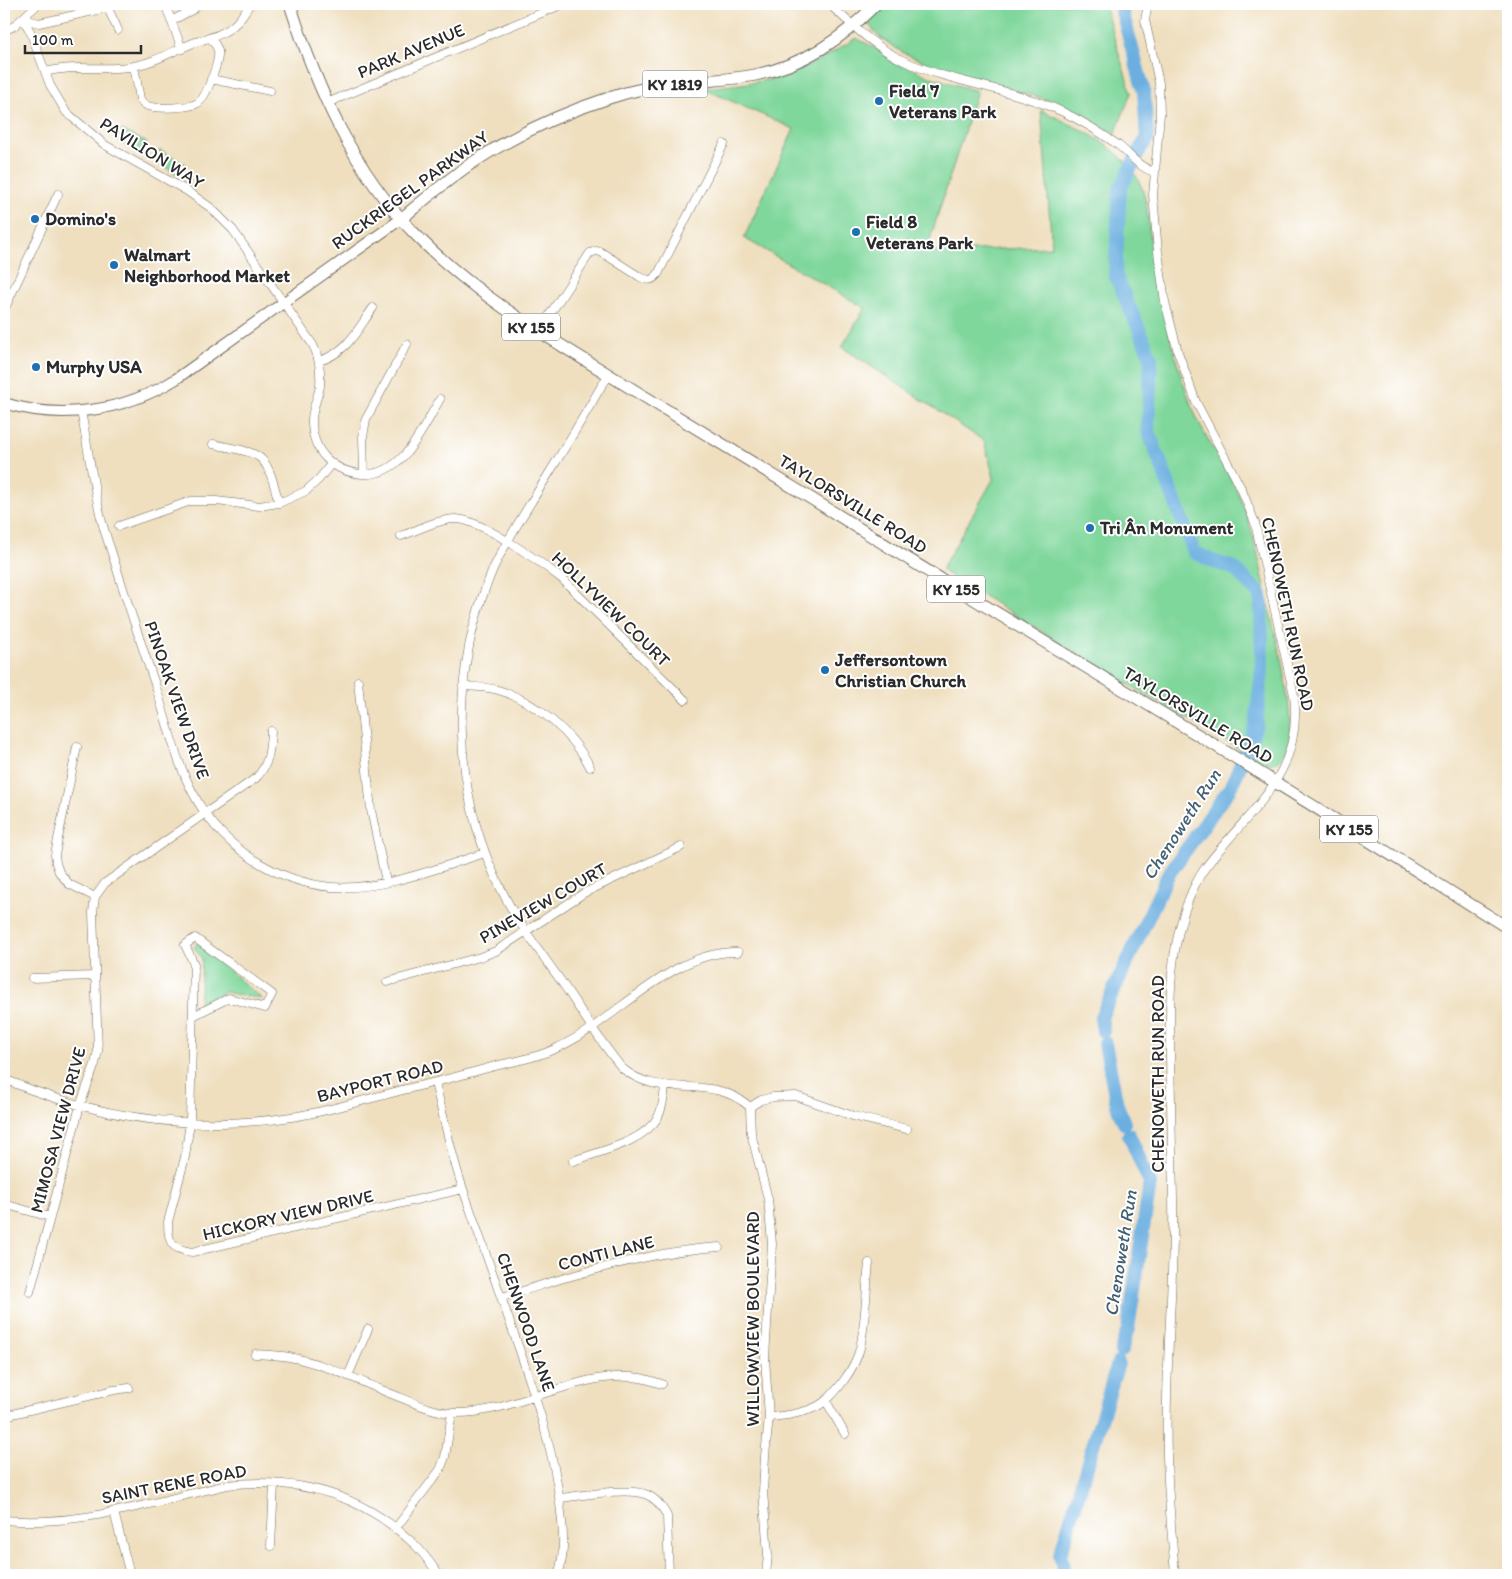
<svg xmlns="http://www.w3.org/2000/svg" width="1512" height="1579" font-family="Itim,sans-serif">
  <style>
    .green { fill: #7fd79b; stroke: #558163 }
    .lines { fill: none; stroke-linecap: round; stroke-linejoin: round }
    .river { stroke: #6aafe0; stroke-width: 14 }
    .street-casing { stroke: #706a5f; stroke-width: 9 }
    .secondary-casing { stroke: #706a5f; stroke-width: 12 }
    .primary-casing { stroke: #706a5f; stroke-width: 13 }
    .street { stroke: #fff; stroke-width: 8 }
    .secondary { stroke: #fff; stroke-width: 10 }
    .primary { stroke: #fff; stroke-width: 11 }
    .poi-dot { fill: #1f6fb2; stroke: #fff; stroke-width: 2 }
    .labels { text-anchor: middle; stroke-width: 4; stroke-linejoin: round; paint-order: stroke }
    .shield { fill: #fff; stroke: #6b6b6b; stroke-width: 1 }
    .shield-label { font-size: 16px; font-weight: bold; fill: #2b2b2b }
    .street-label { font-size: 18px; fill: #2b2b2b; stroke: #fff }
    .poi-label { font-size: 18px; font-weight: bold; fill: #2b2b2b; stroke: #fff; text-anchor: start }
    .water-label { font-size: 19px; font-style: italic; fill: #446073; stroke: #fff }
  </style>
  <rect width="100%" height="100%" fill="#fff"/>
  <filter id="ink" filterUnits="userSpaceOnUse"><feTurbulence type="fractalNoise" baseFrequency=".02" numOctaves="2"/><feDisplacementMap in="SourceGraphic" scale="10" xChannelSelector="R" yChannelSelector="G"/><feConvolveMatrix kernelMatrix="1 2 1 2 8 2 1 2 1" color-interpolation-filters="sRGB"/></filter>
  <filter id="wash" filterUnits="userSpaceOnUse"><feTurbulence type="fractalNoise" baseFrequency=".0096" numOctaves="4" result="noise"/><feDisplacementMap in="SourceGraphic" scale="20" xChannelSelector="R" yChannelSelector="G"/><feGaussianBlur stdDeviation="1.12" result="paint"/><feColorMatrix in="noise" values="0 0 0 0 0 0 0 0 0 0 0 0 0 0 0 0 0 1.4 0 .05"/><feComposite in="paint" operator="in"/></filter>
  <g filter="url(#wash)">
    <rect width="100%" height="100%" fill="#efdfbf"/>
    <path class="green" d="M884 4H1104L1131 93 1115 134 1061 104 936 67 902 52 878 36 868 23Z
      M856 38 927 76 977 91 926 252 1052 247 1041 110C1075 127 1112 141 1134 173 1152 198 1147 234 1154 264 1165 315 1175 368 1196 416 1206 440 1223 462 1234 485 1254 525 1261 569 1270 612 1276 638 1306 745 1278 761 1272 765 1266 763 1260 761L1116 677 941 570 994 478 984 441 842 347 865 308 744 238 794 129 702 88C724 86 746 84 768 80 800 73 829 55 856 38Z
      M122 130 147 143 141 154 117 140Z
      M160 150 185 164 179 175 154 161Z
      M197 943 262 999 224 992 199 1007 202 959 194 947Z"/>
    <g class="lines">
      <path class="river" d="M1103 1031 1101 1017 1168 875 1230 788 1247 751 1256 724 1262 670 1261 595 1234 568 1214 562 1194 552 1148 430 1151 357 1115 274 1120 189 1140 149 1147 139 1144 92 1120 4
        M1105 1043 1117 1105 1124 1123
        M1121 1351 1128 1329 1150 1183 1129 1135
        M1065 1575 1060 1555 1118 1363"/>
    </g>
  </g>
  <g filter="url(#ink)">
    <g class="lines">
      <g class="street-casing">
        <path id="street" d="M106 4 118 30
          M165 4 182 49
          M829 4C852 25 876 48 904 61 955 84 1012 88 1063 112 1082 121 1101 133 1118 145 1131 155 1138 167 1154 172
          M1148 4 1145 20 1159 83 1160 114 1153 195 1158 252 1165 302 1178 352 1196 402 1241 488 1255 523 1294 695C1304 777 1248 810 1205 868 1189 891 1181 919 1176 945 1169 981 1170 1019 1170 1055 1171 1103 1172 1151 1173 1198 1175 1284 1164 1370 1167 1456 1168 1496 1172 1536 1175 1575
          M23 19 30 31 50 85 66 112 105 145 187 191 211 208 233 230 313 345C319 357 321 372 320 386 318 398 311 410 312 423 313 453 334 472 362 474 403 477 423 428 440 399
          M23 19 39 23 98 10 113 4
          M171 21 194 9 198 4
          M4 31 14 26 38 4
          M134 66 140 99C142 102 144 105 148 106 157 109 190 108 198 103 206 98 220 60 218 51 217 46 213 42 211 38
          M45 72C75 64 99 71 128 67 152 64 171 52 193 43 207 38 222 36 234 25 241 19 245 11 250 4
          M211 79 270 91
          M327 103 563 4
          M4 310 58 194
          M539 331 590 253 596 251 601 252 640 277C649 281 652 281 658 274L724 144
          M319 361C347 353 357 330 373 308
          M610 375 602 385C583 418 563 451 543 483 526 511 507 539 493 569 449 672 451 791 502 891 518 924 542 954 563 984 582 1012 600 1042 622 1068 662 1102 709 1071 750 1107L751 1133 768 1199 772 1244 765 1358 769 1417 765 1456 763 1491 768 1554 766 1575
          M81 411C88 448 93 486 102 522 107 540 114 558 119 576 131 613 143 650 156 687 169 729 179 776 205 813 234 854 281 882 331 887 382 891 437 868 485 853
          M213 444C264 455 265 450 279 503
          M364 474 363 437 366 419 407 344
          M119 526 191 501H216L259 506 279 503 306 491 319 479 331 464
          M401 536C418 530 438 519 456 519 480 519 542 563 562 579L685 700
          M358 681 371 810 386 882
          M463 686C475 687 487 687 498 690 534 700 574 734 590 767
          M77 747 58 839 55 855 56 863 59 872 69 884 95 897
          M32 978 95 976
          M387 982 480 957 496 951 584 893 681 847
          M193 1016 229 998 265 1008 272 994 195 938 185 945 194 964 190 1122 185 1157 168 1222C168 1243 171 1249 192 1252L463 1189
          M4 1079C98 1119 197 1133 298 1116 339 1109 379 1095 419 1086 445 1080 470 1073 495 1066 516 1061 539 1057 559 1047 617 1020 671 950 738 952
          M435 1083C444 1118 451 1154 463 1189 482 1244 502 1299 521 1354 537 1403 554 1452 560 1504 563 1528 566 1552 558 1575
          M750 1107 761 1100 773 1097 796 1096 853 1116 907 1129
          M573 1161C600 1151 643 1143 658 1117 663 1108 664 1097 665 1087
          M4 1204 50 1217
          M30 1292 80 1106 95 1064 98 1051 93 912 95 897 105 883 256 778C269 765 270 750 271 731
          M502 1297C525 1291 546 1283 568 1277 618 1263 668 1250 719 1247
          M255 1354C266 1355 278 1355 289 1357 323 1363 357 1380 389 1393 408 1400 434 1413 454 1413 518 1414 576 1369 640 1378 647 1379 655 1382 662 1384
          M348 1376 368 1329
          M826 1401 845 1434
          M4 1416 114 1390 129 1388
          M769 1417C785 1416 804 1413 818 1406 835 1397 856 1366 860 1348 866 1320 866 1291 869 1263
          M560 1498C581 1496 626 1487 645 1494 656 1498 662 1506 667 1516L669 1575
          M114 1512 130 1575
          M4 1520C80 1527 153 1502 227 1485 297 1477 361 1494 413 1543 423 1552 431 1564 439 1575
          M395 1529 440 1470 445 1457 452 1413
          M271 1546 274 1484"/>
      </g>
      <g class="secondary-casing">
        <path id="secondary" d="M4 403C62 421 125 411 176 379L401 219"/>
      </g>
      <g class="primary-casing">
        <path id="primary" d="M290 4C317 89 353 171 416 235 472 292 539 332 606 373 673 414 740 455 807 496 856 526 904 557 954 587 1047 644 1142 700 1236 758 1327 814 1417 871 1508 928
          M401 219C423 201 446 181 469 165 512 136 560 114 609 98 633 90 658 85 683 83 707 80 731 80 755 75 804 65 842 39 876 4"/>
      </g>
      <use href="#street" class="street"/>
      <use href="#secondary" class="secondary"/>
      <use href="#primary" class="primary"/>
    </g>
  </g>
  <g class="poi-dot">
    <circle cx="879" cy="101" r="5"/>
    <circle cx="35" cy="219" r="5"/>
    <circle cx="856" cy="232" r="5"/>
    <circle cx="114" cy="265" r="5"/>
    <circle cx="36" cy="367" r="5"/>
    <circle cx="1090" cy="528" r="5"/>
    <circle cx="825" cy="670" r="5"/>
  </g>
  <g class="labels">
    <g class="shield">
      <rect x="642.5" y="70.5" width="65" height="27" rx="4"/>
      <rect x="502" y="313.5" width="58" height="27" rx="4"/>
      <rect x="927" y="575.5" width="58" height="27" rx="4"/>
      <rect x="1320" y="815.5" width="58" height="27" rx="4"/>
    </g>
    <g class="shield-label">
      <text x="675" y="90">KY 1819</text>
      <text x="531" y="333">KY 155</text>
      <text x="956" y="595">KY 155</text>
      <text x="1349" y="835">KY 155</text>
    </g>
    <g class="street-label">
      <text transform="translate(411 51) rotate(-23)" y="6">PARK AVENUE</text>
      <text transform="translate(152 153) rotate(32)" y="6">PAVILION WAY</text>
      <text transform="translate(410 190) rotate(-36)" y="6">RUCKRIEGEL PARKWAY</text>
      <text transform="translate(853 504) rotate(32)" y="6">TAYLORSVILLE ROAD</text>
      <text transform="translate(611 609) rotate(44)" y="6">HOLLYVIEW COURT</text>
      <text transform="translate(1288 614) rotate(78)" y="6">CHENOWETH RUN ROAD</text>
      <text transform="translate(177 700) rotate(71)" y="6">PINOAK VIEW DRIVE</text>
      <text transform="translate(1198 715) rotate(31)" y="6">TAYLORSVILLE ROAD</text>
      <text transform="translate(543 903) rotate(-30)" y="6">PINEVIEW COURT</text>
      <text transform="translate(1158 1074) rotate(-90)" y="6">CHENOWETH RUN ROAD</text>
      <text transform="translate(380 1081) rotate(-14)" y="6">BAYPORT ROAD</text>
      <text transform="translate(58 1130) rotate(-75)" y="6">MIMOSA VIEW DRIVE</text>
      <text transform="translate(288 1215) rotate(-13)" y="6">HICKORY VIEW DRIVE</text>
      <text transform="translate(606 1253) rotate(-14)" y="6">CONTI LANE</text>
      <text transform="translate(753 1319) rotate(-90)" y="6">WILLOWVIEW BOULEVARD</text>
      <text transform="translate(526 1322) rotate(71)" y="6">CHENWOOD LANE</text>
      <text transform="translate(174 1484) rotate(-11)" y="6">SAINT RENE ROAD</text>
    </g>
    <g class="poi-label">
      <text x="889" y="97">Field 7<tspan x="889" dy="21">Veterans Park</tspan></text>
      <text x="45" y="225">Domino's</text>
      <text x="866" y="228">Field 8<tspan x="866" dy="21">Veterans Park</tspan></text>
      <text x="124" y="261">Walmart<tspan x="124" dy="21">Neighborhood Market</tspan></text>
      <text x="46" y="373">Murphy USA</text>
      <text x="1100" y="534">Tri Ân Monument</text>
      <text x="835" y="666">Jeffersontown<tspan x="835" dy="21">Christian Church</tspan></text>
    </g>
    <g class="water-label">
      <text transform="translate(1181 824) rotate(-57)" y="7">Chenoweth Run</text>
      <text transform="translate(1120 1253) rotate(-81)" y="7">Chenoweth Run</text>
    </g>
  </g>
  <rect width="1512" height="1579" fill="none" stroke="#fff" stroke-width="20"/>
  <path d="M25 45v8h116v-8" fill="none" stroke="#2b2b2b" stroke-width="2.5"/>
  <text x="32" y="45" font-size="15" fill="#2b2b2b" stroke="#ffffff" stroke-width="4" paint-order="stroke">100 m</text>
</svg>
